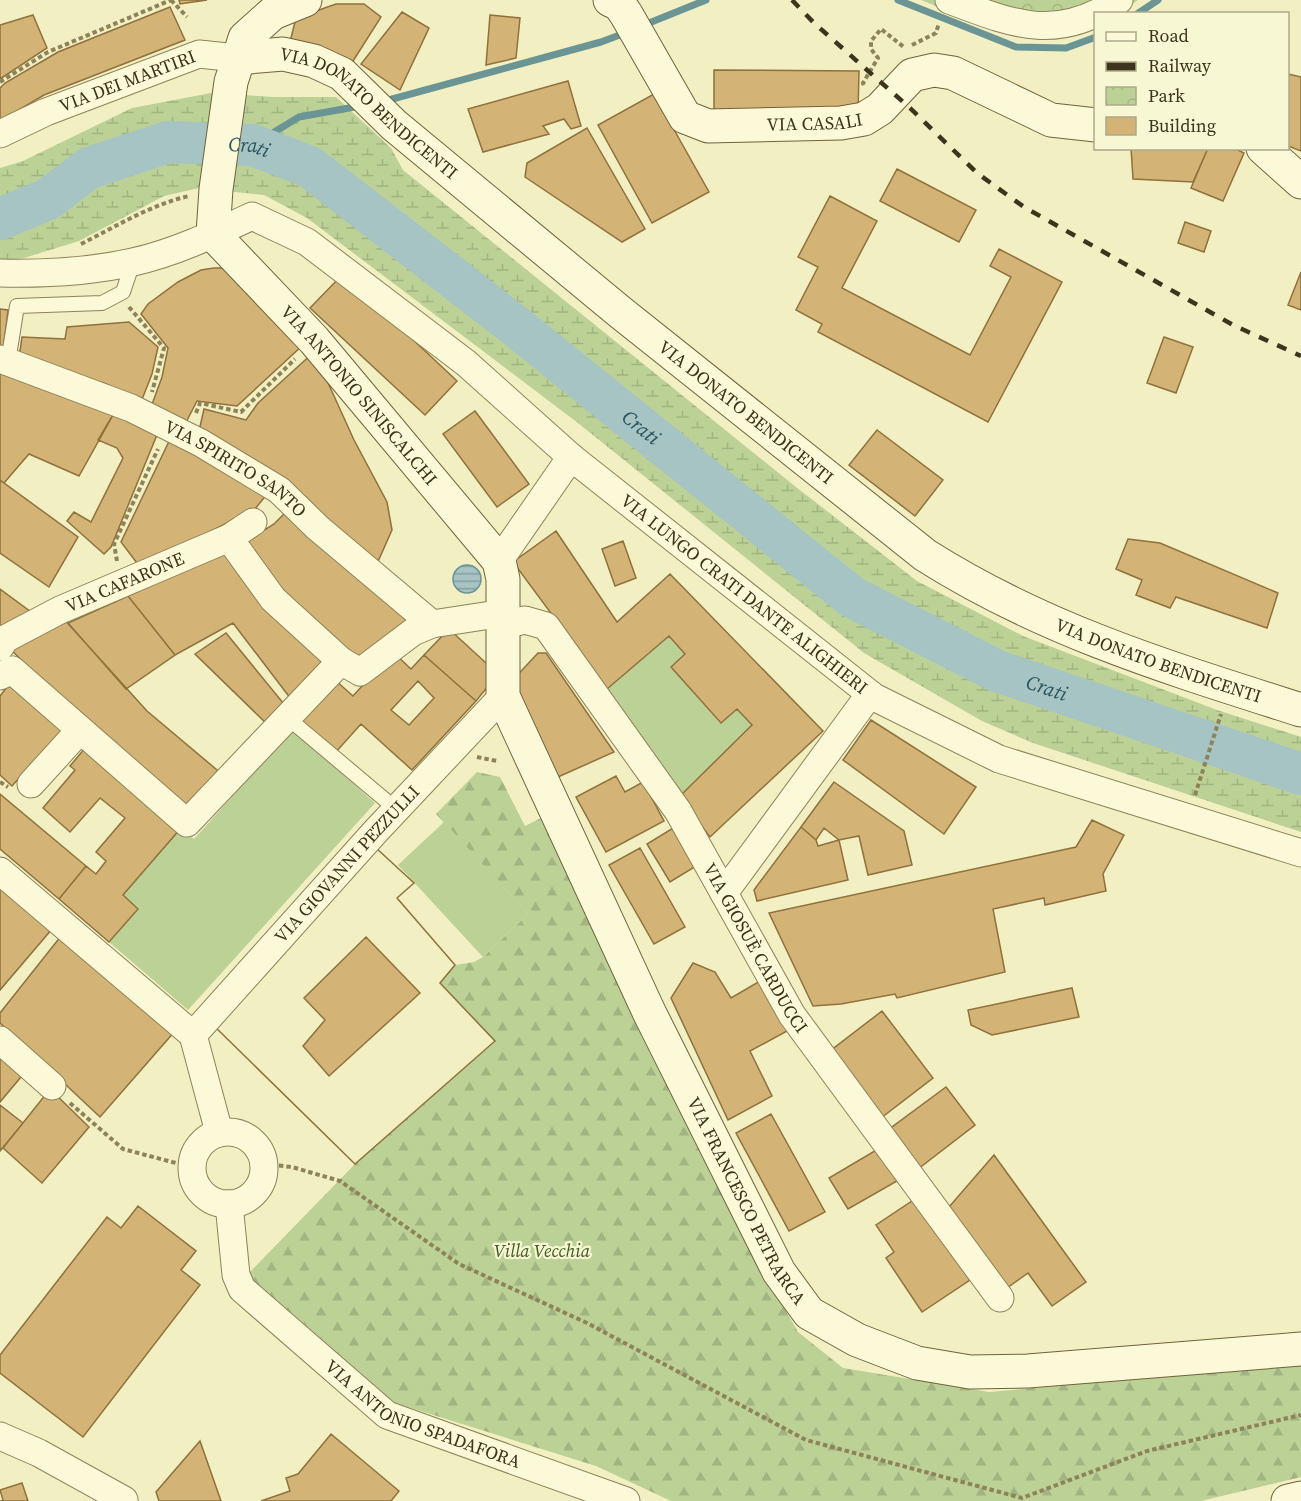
<svg xmlns="http://www.w3.org/2000/svg" width="1301" height="1501" font-family="'Source Serif 4',serif">
  <style>
    .forest { fill: url(#forest-firs) }
    .wetland { fill: url(#wetland-marsh) }
    .park { fill: url(#park-crowns) }
    .garden { fill: #bcd196 }
    .water { fill: url(#water-rules); stroke: #6b9494; stroke-width: 1.5 }
    .lines { fill: none; stroke-linecap: round; stroke-linejoin: round }
    .stream { stroke: #6b9494; stroke-width: 7 }
    .river { stroke: #a6c4c3; stroke-width: 42 }
    .building { fill: #d3b376; stroke: #8f713c; stroke-width: 1.5; fill-rule: evenodd }
    .lane-casing { stroke: #8e8258; stroke-width: 16 }
    .street-casing { stroke: #8e8258; stroke-width: 29 }
    .secondary-casing { stroke: #70623b; stroke-width: 35 }
    .path { stroke: #8e8258; stroke-width: 4; stroke-dasharray: 4.5 3; stroke-linecap: butt }
    .lane { stroke: #fbf9d8; stroke-width: 14 }
    .street { stroke: #fbf9d8; stroke-width: 27 }
    .secondary { stroke: #fbf9d8; stroke-width: 33 }
    .rail { stroke: #3d341d; stroke-width: 4.5; stroke-dasharray: 10 10; stroke-linecap: butt }
    .labels { text-anchor: middle; stroke-width: 4.5; stroke-linejoin: round; paint-order: stroke }
    .street-label { font-size: 18px; fill: #3d341d; stroke: #f8f7d4 }
    .park-label { font-size: 18px; font-style: italic; fill: #3f5b22; stroke: #f8f7d4 }
    .water-label { font-size: 20px; font-style: italic; fill: #2b555e; stroke: #f8f7d4 }
  </style>
  <defs>
    <pattern id="forest-firs" width="22" height="20" patternUnits="userSpaceOnUse" patternTransform="scale(1.5)"><rect width="22" height="20" fill="#bcd196"/><path d="M5 1l3.5 6h-7zM16 11l3.5 6h-7z" fill="#a2b481"/></pattern>
    <pattern id="wetland-marsh" width="20" height="14" patternUnits="userSpaceOnUse" patternTransform="scale(1.5)"><rect width="20" height="14" fill="#bcd196"/><path d="M1 5h8M5 5V1M11 12h8M15 12V8" fill="none" stroke="#a2b481"/></pattern>
    <pattern id="park-crowns" width="20" height="18" patternUnits="userSpaceOnUse" patternTransform="scale(1.5)"><rect width="20" height="18" fill="#bcd196"/><path d="M2 6a3 3 0 1 1 6 0M12 15a3 3 0 1 1 6 0" fill="none" stroke="#a2b481"/></pattern>
    <pattern id="water-rules" width="6" height="5" patternUnits="userSpaceOnUse" patternTransform="scale(1.5)"><rect width="6" height="5" fill="#a6c4c3"/><path d="M0 2.5h6" fill="none" stroke="#88a09e"/></pattern>
  </defs>
  <rect width="100%" height="100%" fill="#f2efc3"/>
  <path class="forest" d="M477 772 500 777 525 826 547 815 751 1249 798 1332 843 1368 989 1392 1301 1364V1477L1201 1501H671L596 1466 392 1402 246 1276 355 1164 495 1042 440 983 455 965 474 962 483 957 528 914 436 814Z"/>
  <path class="wetland" d="M211 93 274 97H336L391 148 403 170 796 487 917 581 1023 636 1217 710 1301 737V832L1033 743 982 721 864 653 578 423 307 218 264 195 199 188 164 196 79 241 24 258 0 261V168L23 161 132 108Z"/>
  <path class="park" d="M921 0H1138C1054 61 1008 35 921 0Z"/>
  <path class="garden" d="M669 636 685 654 671 667 720 723 737 709 752 725 679 797 607 689Z
    M293 729 375 803 188 1010 109 942 138 909 123 895 181 828 194 839Z
    M444 822 528 914 483 957 398 865Z"/>
  <path class="water" d="M453 579a14 14 0 1 1 28 0a14 14 0 1 1-28 0Z"/>
  <g class="lines">
    <path class="stream" d="M898 0 1016 47 1066 48 1096 37
      M1137 14 1158 0
      M644 25 706 0
      M385 101 601 42 625 33
      M253 145 299 117 360 106"/>
    <path class="river" id="s1" d="M0 219 48 199 89 168 168 142 253 145 310 167 518 328 852 597 997 671 1301 774"/>
  </g>
  <path class="building" d="M179 0H207L180 4Z
    M336 4H364L381 17 353 61 290 42 296 18Z
    M170 7 185 40 44 95 0 121V88L5 83 58 52Z
    M402 12 429 28 400 90 361 64Z
    M33 15 47 48 0 79V25Z
    M490 15 520 18 516 58 486 65Z
    M714 70 859 71 858 113 714 111Z
    M1288 74 1301 77V151L1288 146Z
    M568 81 581 126 571 129 564 119 543 126 549 134 483 152 468 109Z
    M654 94 709 192 652 223 598 125Z
    M587 128 645 229 622 242 525 177 527 163Z
    M1131 148H1208L1193 182 1133 179Z
    M1208 148H1234L1244 153 1223 201 1191 188Z
    M897 169 976 210 959 242 880 201Z
    M830 196 877 221 842 288 970 355 1011 277 990 266 999 249 1062 282 988 422 818 332 822 324 796 310 818 267 798 257Z
    M1185 222 1211 231 1204 252 1178 243Z
    M214 268H222L252 293 303 345 237 406 197 401 183 428 150 410 162 377 168 348 141 314 148 304 178 282 201 270Z
    M1301 272V310L1288 305Z
    M343 274 457 381 425 415 310 308Z
    M0 309 8 310 3 351 0 350Z
    M129 322 158 347 152 374 141 402 104 383 59 372 19 358 22 337 65 339 67 327Z
    M1164 337 1193 347 1176 393 1147 383Z
    M314 352 354 440 387 502 392 530 376 566 199 431 204 409 246 420 258 403Z
    M0 368 117 408 79 476 29 454 4 483 0 480Z
    M117 408 159 430 111 547 104 554 67 521 74 512 91 522 123 458 117 448 98 440Z
    M475 411 529 484 497 507 443 434Z
    M877 430 943 480 915 516 849 465Z
    M172 435 268 493 255 509 140 567 121 542Z
    M0 480 78 537 49 587 0 553Z
    M289 509 412 618 359 661 278 593 244 543 274 524Z
    M556 531 617 622 670 574 823 731 710 837 679 797 752 725 737 709 721 723 671 667 685 654 669 636 607 689 513 562Z
    M1128 539 1160 543 1278 593 1267 628 1176 597 1170 608 1136 595 1142 580 1116 569Z
    M623 541 636 578 615 586 602 549Z
    M232 548 330 664 294 703 233 623 175 655 128 596Z
    M0 589 31 612 0 631Z
    M128 596 175 655 126 689 68 623Z
    M62 617 147 711 223 775 190 811 75 712 8 647Z
    M449 629 498 674 476 701 424 655Z
    M226 633 288 709 271 728 195 654Z
    M393 652 411 669 424 655 476 701 412 770 361 724 335 753 299 720 335 680 353 696ZM418 681 434 698 409 725 391 710Z
    M538 653H546L614 752 558 777 509 684Z
    M11 682 67 725 12 786 0 775V696Z
    M871 720 976 787 944 834 843 760Z
    M86 747 181 828 123 895 138 909 109 942 59 899 86 866 96 874 106 861 96 852 125 818 100 798 70 832 43 808 75 770 70 766Z
    M616 776 625 792 643 782 664 821 606 852 576 797Z
    M834 782 904 831 912 865 868 875 859 836 839 840 824 828 816 840 801 827Z
    M0 794 86 866 59 899 0 849Z
    M1092 820 1124 835 1103 874 1106 891 1045 905 1044 898 993 909 1005 972 897 998 895 994 841 1004 813 1006 769 913 1076 847Z
    M678 825 701 863 670 882 647 844Z
    M801 827 816 840 818 846 839 840 848 880 757 901 754 890Z
    M375 847 414 883 397 898 455 965 440 983 495 1041 355 1164 210 1022ZM366 937 420 993 329 1076 303 1046 325 1020 304 998Z
    M375 847 414 883 397 898 455 965 440 983 495 1041 355 1164 210 1022Z
    M640 848 685 927 654 944 609 865Z
    M0 885 52 929 0 990Z
    M61 936 175 1031 100 1117 0 1023V1013Z
    M693 963 715 972 731 998 760 981 789 1030 750 1051 772 1096 728 1120 671 998Z
    M1072 988 1079 1017 992 1035 971 1025 968 1010Z
    M882 1011 933 1078 881 1118 830 1051Z
    M0 1048 26 1071 0 1102Z
    M946 1087 975 1125 918 1169 888 1130Z
    M50 1089 89 1127 42 1183 3 1148Z
    M0 1105 23 1123 0 1151Z
    M771 1114 825 1212 789 1231 736 1133Z
    M878 1149 897 1181 848 1209 829 1178Z
    M994 1155 1086 1282 1052 1306 1028 1273 1007 1288 949 1207Z
    M915 1199 970 1280 922 1312 886 1258 894 1252 876 1225Z
    M138 1206 196 1251 181 1270 200 1285 83 1437 0 1373V1355L107 1217 121 1228Z
    M331 1434 399 1491 391 1501H261L290 1491 286 1478 298 1474Z
    M200 1441 221 1501H159L156 1492Z
    M22 1483 28 1501H0L3 1500 0 1490Z"/>
  <g class="lines">
    <g class="lane-casing">
      <path id="lane" d="M8 362 17 306 102 303 123 292 133 262
        M289 719 396 809"/>
    </g>
    <g class="street-casing">
      <g id="street">
        <path d="M949 0C1013 24 1057 43 1119 0"/>
        <path id="s2" d="M0 134 46 112 199 54 237 58"/>
        <path id="s3" d="M0 273C44 274 89 272 133 262 174 253 214 234 252 216L307 242 466 363 571 457 874 697 999 759 1301 853"/>
        <path id="s4" d="M0 359 131 408 201 443 279 490 318 528 432 624"/>
        <path d="M229 538 273 599 341 661"/>
        <path d="M499 561 571 457"/>
        <path id="s5" d="M503 625 525 620 546 626 678 811 792 1015 1000 1298"/>
        <path id="s6" d="M0 647 5 639 60 610 229 538 253 522"/>
        <path d="M0 676 12 670 187 823 341 661 360 672 413 632 432 624 504 613"/>
        <path d="M31 784 80 730"/>
        <path d="M0 871 193 1035"/>
        <path d="M724 893 870 694"/>
        <path id="s7" d="M193 1035 375 832 503 696"/>
        <path d="M193 1035 219 1132"/>
        <path d="M0 1040 52 1086"/>
        <circle cx="228" cy="1168" r="36"/>
        <path id="s8" d="M229 1204 236 1275 242 1289 387 1415 626 1501"/>
        <path d="M0 1436 39 1453 124 1500"/>
      </g>
    </g>
    <g class="secondary-casing">
      <g id="secondary">
        <path id="s9" d="M305 0 273 13 245 38 231 82 216 189 213 234 314 340 499 561 503 579V696L649 1012 779 1272 809 1313 857 1340 917 1363 970 1372 1028 1371 1301 1349"/>
        <path id="s10" d="M610 0 619 4 626 14 685 117 708 126 841 123 864 119 880 109 912 75 934 70 953 73 1051 120 1096 125"/>
        <path id="s11" d="M237 58 283 54 314 61 342 74 394 125 620 312 925 555C1043 630 1169 668 1301 710"/>
        <path d="M1263 148 1301 182"/>
        <path d="M1288 1501 1301 1498"/>
      </g>
    </g>
    <path class="path" d="M171 0 187 17
      M912 45 936 33 939 23
      M0 82 48 52 171 0
      M864 85 863 83 878 58 871 49V41L881 29 905 48
      M81 244C117 226 150 205 189 196
      M129 307 164 348 152 392
      M196 413 200 403 241 412 295 359
      M117 561 114 544 158 449
      M477 757 497 761
      M0 782 8 787
      M1195 795 1221 714
      M70 1103 123 1149 191 1167
      M264 1164 292 1167 340 1181 459 1264 587 1323 806 1440 1022 1498 1147 1451 1301 1415"/>
    <use href="#lane" class="lane"/>
    <use href="#street" class="street"/>
    <use href="#secondary" class="secondary"/>
    <path class="rail" d="M792 0 814 23 910 108 977 173 1024 207 1233 325 1301 356"/>
  </g>
  <g class="labels">
    <g class="street-label">
      <text dy="6" stroke="none"><textPath href="#s2" startOffset="138">VIA DEI MARTIRI</textPath></text>
      <text dy="6" stroke="none"><textPath href="#s11" startOffset="152">VIA DONATO BENDICENTI</textPath></text>
      <text dy="6" stroke="none"><textPath href="#s10" startOffset="272">VIA CASALI</textPath></text>
      <text dy="6" stroke="none"><textPath href="#s9" startOffset="489">VIA ANTONIO SINISCALCHI</textPath></text>
      <text dy="6" stroke="none"><textPath href="#s11" startOffset="636">VIA DONATO BENDICENTI</textPath></text>
      <text dy="6" stroke="none"><textPath href="#s4" startOffset="261">VIA SPIRITO SANTO</textPath></text>
      <text dy="6" stroke="none"><textPath href="#s6" startOffset="142">VIA CAFARONE</textPath></text>
      <text dy="6" stroke="none"><textPath href="#s3" startOffset="884">VIA LUNGO CRATI DANTE ALIGHIERI</textPath></text>
      <text dy="6" stroke="none"><textPath href="#s11" startOffset="1122">VIA DONATO BENDICENTI</textPath></text>
      <text dy="6" stroke="none"><textPath href="#s7" startOffset="230">VIA GIOVANNI PEZZULLI</textPath></text>
      <text dy="6" stroke="none"><textPath href="#s5" startOffset="429">VIA GIOSUÈ CARDUCCI</textPath></text>
      <text dy="6" stroke="none"><textPath href="#s9" startOffset="1402">VIA FRANCESCO PETRARCA</textPath></text>
      <text dy="6" stroke="none"><textPath href="#s8" startOffset="310">VIA ANTONIO SPADAFORA</textPath></text>
    </g>
    <g class="park-label">
      <text x="542" y="1257">Villa Vecchia</text>
    </g>
    <g class="water-label">
      <text dy="7" stroke="none"><textPath href="#s1" startOffset="268">Crati</textPath></text>
      <text dy="7" stroke="none"><textPath href="#s1" startOffset="754">Crati</textPath></text>
      <text dy="7" stroke="none"><textPath href="#s1" startOffset="1240">Crati</textPath></text>
    </g>
  </g>
  <rect x="1094" y="12" width="195" height="138" fill="#f8f7d4" stroke="#ada98b" stroke-width="1.5"/>
  <rect x="1106" y="32" width="30" height="9" fill="#fbf9d8" stroke="#ada98b" stroke-width="1.5"/>
  <text x="1148" y="42" font-size="18" fill="#3d341d">Road</text>
  <rect x="1106" y="62" width="30" height="9" fill="#3d341d" stroke="#ada98b" stroke-width="1.5"/>
  <text x="1148" y="72" font-size="18" fill="#3d341d">Railway</text>
  <rect x="1106" y="87" width="30" height="18" fill="url(#park-crowns)" stroke="#ada98b" stroke-width="1.5"/>
  <text x="1148" y="102" font-size="18" fill="#3d341d">Park</text>
  <rect x="1106" y="117" width="30" height="18" fill="#d3b376" stroke="#ada98b" stroke-width="1.5"/>
  <text x="1148" y="132" font-size="18" fill="#3d341d">Building</text>
</svg>
